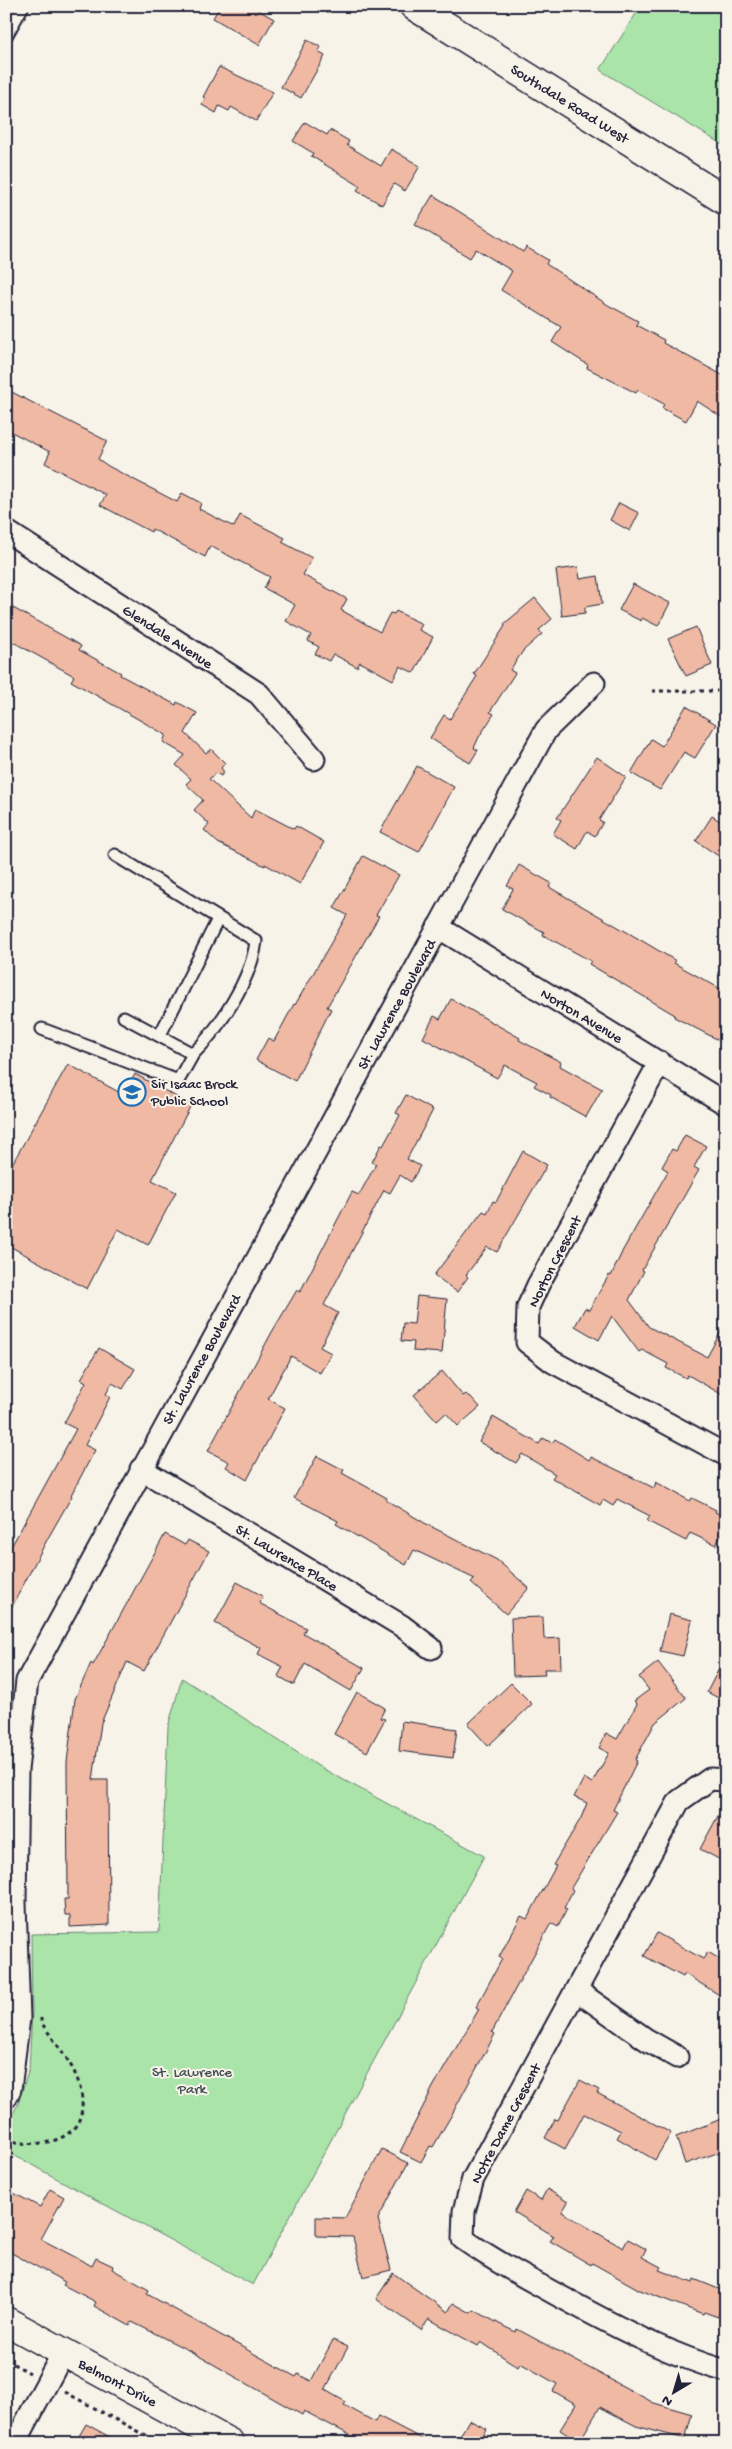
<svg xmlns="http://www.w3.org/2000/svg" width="732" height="2449" font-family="'Gochi Hand',sans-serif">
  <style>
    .green { fill: #aae4a9; stroke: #668372 }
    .building { fill: #efb9a3; stroke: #22223b }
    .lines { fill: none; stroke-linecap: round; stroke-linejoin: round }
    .lane-casing { stroke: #22223b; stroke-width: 15 }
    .street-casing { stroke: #22223b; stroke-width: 25 }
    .secondary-casing { stroke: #22223b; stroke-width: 31 }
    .path { stroke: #22223b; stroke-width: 3; stroke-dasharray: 4 4; stroke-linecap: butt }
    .lane { stroke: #f7f3e8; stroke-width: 11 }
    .street { stroke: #f7f3e8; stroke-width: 21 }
    .secondary { stroke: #f7f3e8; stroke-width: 28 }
    .labels { text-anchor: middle; stroke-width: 4; stroke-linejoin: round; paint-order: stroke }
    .street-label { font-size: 15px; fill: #22223b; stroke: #f7f3e8 }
    .poi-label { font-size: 15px; fill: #22223b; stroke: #f7f3e8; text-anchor: start }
    .park-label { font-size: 15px; fill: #445256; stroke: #f7f3e8 }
  </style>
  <rect width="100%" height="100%" fill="#f7f3e8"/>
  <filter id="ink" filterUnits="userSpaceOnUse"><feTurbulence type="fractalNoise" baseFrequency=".02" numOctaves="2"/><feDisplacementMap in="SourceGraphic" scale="10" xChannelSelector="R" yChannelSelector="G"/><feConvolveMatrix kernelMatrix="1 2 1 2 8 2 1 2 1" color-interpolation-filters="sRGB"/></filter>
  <g filter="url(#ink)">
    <path class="green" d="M641 6H726V147L600 70Z
      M182 1678 318 1766 484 1856 253 2285 6 2151V2127L18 2104 29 2069 32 2012 31 1934 159 1932 168 1727Z"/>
    <path class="building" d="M220 6H251L274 19 259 45 213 18Z
      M307 40 321 47 318 52 325 56 301 98 281 87Z
      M219 67 273 92 256 121 231 107 229 111 219 106 216 113 202 105 205 98 203 97Z
      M305 122 327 135 330 130 349 141 347 145 381 166 391 149 420 166 405 191 394 184 382 205 357 190 360 186 311 156 313 153 293 141Z
      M433 195 523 252 526 247 548 260 546 264 608 305 638 321 636 325 664 340 663 343 726 377V420L697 401 686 421 662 408 664 404 638 390 636 393 587 368 588 365 552 342 561 327 501 290 512 271 476 249 470 258 415 224Z
      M6 389 107 441 98 459 108 466 177 502 182 493 201 503 199 509 234 527 240 515 285 538 282 542 312 558 303 575 347 599 341 610 380 632 390 613 394 614 396 611 422 624 419 630 433 637 414 673 400 666 393 680 360 662 357 667 333 654 329 661 315 654 319 647 308 641 311 635 286 621 295 605 264 588 270 577 210 546 205 557 152 529 151 532 100 505 106 495 45 463 50 452 6 429Z
      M619 503 639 513 630 531 610 520Z
      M578 567 580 579 598 576 602 604 585 607V613L562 616 556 570Z
      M633 584 670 603 658 626 642 618 641 621 619 610Z
      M535 598 552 619 539 630 542 634 523 651 510 670 515 673 490 712 494 714 479 737 474 748 478 750 470 763 430 738 444 715 450 719 477 676 474 674 505 626 504 624Z
      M6 604 81 646 79 650 121 673 120 675 176 705 177 702 197 713 185 733 206 753 211 749 225 763 221 768 224 772 221 776 216 773 209 779 251 818 255 809 294 829 296 826 324 842 300 884 265 864V866L218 843 204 830 209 824 194 810 203 800 186 784 191 779 176 765 185 755 163 742 166 735 71 681 74 676 6 638Z
      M696 627 712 665 686 676 668 639Z
      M686 706 716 724 695 758 684 752 660 790 631 773 651 739 662 746Z
      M597 757 626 777 599 820 603 822 595 836 587 831 577 849 553 834 561 820 557 818Z
      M417 766 454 787 419 852 380 832Z
      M712 816 726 825V861L696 841Z
      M363 856 399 875 376 915 379 916 327 1007 331 1009 295 1081 256 1060 268 1038 274 1041 294 1004 295 1005 347 915 334 908Z
      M519 865 551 883 549 887 639 939 676 961 674 963 726 992V1044L674 1017 675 1015 589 964 591 961 543 935 544 932 502 909 513 889 507 886Z
      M451 999 520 1038 519 1040 561 1062 560 1066 602 1089 586 1117 550 1097 551 1095 534 1086 537 1082 505 1065 497 1078 423 1038 434 1016 440 1019Z
      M68 1064 124 1095 135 1074 191 1105 152 1180 176 1192 148 1245 118 1229 87 1289 6 1244V1175Z
      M406 1095 433 1110 407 1159 420 1166 411 1182 400 1175 390 1193 384 1190 324 1305 338 1313 320 1347 331 1353 320 1373 291 1356 268 1399 285 1408 247 1480 226 1467 229 1462 208 1451 272 1332 297 1290 300 1292 352 1192 359 1195 376 1164 372 1162 381 1145 383 1146 400 1115 396 1113Z
      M685 1135 706 1146 694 1167 699 1170 642 1270 644 1271 629 1300 649 1327 707 1357 726 1322V1397L688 1375 686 1378 666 1368 668 1364 642 1350 639 1352 612 1316 599 1340 575 1326 585 1308 589 1310 609 1275 611 1276 623 1250 668 1171 662 1167 672 1149 676 1151Z
      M523 1151 547 1165 497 1252 487 1247 466 1275 468 1277 457 1292 434 1275 483 1211 487 1213 493 1201 496 1202Z
      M417 1296 447 1299 442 1353 413 1351 414 1342 401 1341 403 1323 414 1324Z
      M99 1348 135 1369 123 1389 112 1383 106 1394 110 1397 85 1445 95 1450 71 1495 72 1496 48 1538 6 1618V1556L76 1429 64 1423 86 1382 81 1379Z
      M442 1371 463 1396 466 1394 469 1397 470 1396 480 1407 458 1426 446 1413 437 1421 414 1395Z
      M493 1417 539 1444 543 1438 552 1443 555 1439 589 1460 591 1457 654 1488 656 1482 690 1501 692 1498 716 1510 715 1512 726 1517V1525L716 1545 690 1533 686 1541 647 1521 650 1516 617 1499 613 1506 603 1500 600 1505 552 1478 555 1474 522 1454 516 1463 479 1442Z
      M317 1456 344 1470 342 1473 387 1498 386 1500 428 1525 497 1560 529 1588 506 1614 471 1583 475 1579 414 1550 406 1565 336 1524 338 1521 294 1498Z
      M165 1534 185 1545 188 1540 209 1551 144 1671 127 1662 101 1723 93 1780H108L109 1925 70 1927V1915H65L64 1899H68L67 1762 75 1699 91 1663 93 1665Z
      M237 1582 263 1596 259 1603 306 1628 303 1633 364 1668 351 1691 305 1664 294 1685 278 1676 283 1667 258 1654 261 1648 215 1623Z
      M669 1614 692 1620 683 1656 660 1651Z
      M543 1617 544 1639 560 1638 561 1669H544L545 1675 513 1676 511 1618Z
      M726 1655V1702L707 1692Z
      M658 1662 686 1698 655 1723 635 1760 637 1761 613 1810 617 1812 571 1888 573 1890 564 1908 567 1909 558 1927 551 1923 492 2032 495 2034 451 2116 433 2147 430 2146 421 2162 400 2152 433 2087 479 2009 476 2007 502 1959 499 1957 521 1916 527 1919 556 1866 553 1865 581 1818 587 1803 574 1797 584 1778 592 1783 609 1753 599 1748 606 1733 617 1739 637 1704 634 1701 649 1690 639 1677Z
      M511 1683 532 1704 488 1746 468 1724Z
      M357 1692 385 1708 380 1718 385 1719 367 1752 334 1734Z
      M402 1721 457 1729 453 1758 399 1751Z
      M726 1801V1863L700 1849Z
      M657 1933 703 1959 708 1952 726 1963V1999L685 1974 683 1977 644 1956Z
      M580 2080 599 2090 597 2093 671 2133 655 2160 617 2138 621 2131 584 2114 565 2149 545 2138 555 2119 558 2120Z
      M726 2117V2150L685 2164 676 2137Z
      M382 2149 408 2163 378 2219 391 2270 363 2277 353 2237 316 2236V2217L345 2218Z
      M6 2189 40 2207 50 2189 64 2197 41 2239 92 2266 96 2258 113 2266 112 2269 149 2290 147 2294 296 2377 298 2374 311 2381 333 2340 348 2347 325 2390 346 2402 344 2405 375 2422 378 2416 430 2443H365L304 2411 302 2415 190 2351 132 2322 130 2326 94 2306 96 2302 63 2285 65 2282 6 2250Z
      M547 2189 568 2202 562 2212 623 2248 628 2239 646 2249 642 2257 661 2267 659 2270 693 2283 694 2279 726 2292 718 2317 704 2312 703 2314 640 2290 592 2263 591 2265 550 2241 554 2236 514 2212 526 2191 541 2200Z
      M393 2273 448 2312 453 2303 471 2313 474 2310 505 2327 516 2332 517 2329 654 2403 692 2414 685 2439 636 2426 600 2407 579 2442 560 2430 576 2404 553 2391 557 2384 520 2363 518 2367 481 2342 478 2346 429 2319 421 2330 376 2299Z
      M469 2420 487 2429 480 2443H456Z
      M86 2424 121 2443H75Z"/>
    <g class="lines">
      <g class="lane-casing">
        <path id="lane" d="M6 36 23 6
          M115 855 256 941C252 978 219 1029 193 1054
          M42 1029 178 1081 193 1054 124 1017
          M160 1035 218 919"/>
      </g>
      <g class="street-casing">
        <path id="street" d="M6 531 259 694 314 759
          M438 927 726 1104
          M660 1062 538 1285 528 1307 527 1342 553 1362 726 1455
          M141 1469 402 1626 431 1648
          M726 1780 710 1779 679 1801 473 2179 464 2211 463 2239C496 2262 530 2280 565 2299 616 2327 670 2355 726 2371
          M576 1990 647 2040 677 2057
          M6 2097 10 2089 19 2018 15 1903 17 1770 27 1681 546 730 594 683
          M15 2443 63 2353"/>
      </g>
      <g class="secondary-casing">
        <path id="secondary" d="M414 6 726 201
          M6 2321 230 2443"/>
      </g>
      <path class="path" d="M652 691H726
        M6 2140C48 2151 95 2137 79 2084 72 2061 54 2042 41 2022V2018
        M6 2360 30 2373
        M65 2392 159 2443"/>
      <use href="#lane" class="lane"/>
      <use href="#street" class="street"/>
      <use href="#secondary" class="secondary"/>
    </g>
  </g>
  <defs>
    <g id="school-ring" transform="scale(1.4375)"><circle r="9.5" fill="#f7f3e8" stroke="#1f6fb2" stroke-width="1.5"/><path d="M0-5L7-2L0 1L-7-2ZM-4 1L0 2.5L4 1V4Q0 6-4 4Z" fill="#1f6fb2"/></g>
  </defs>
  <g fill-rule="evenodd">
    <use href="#school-ring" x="132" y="1092"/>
  </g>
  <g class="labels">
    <g class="street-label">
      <text transform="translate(570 103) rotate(32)" y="5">Southdale Road West</text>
      <text transform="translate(168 636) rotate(33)" y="5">Glendale Avenue</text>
      <text transform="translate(396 1004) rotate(-61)" y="5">St. Lawrence Boulevard</text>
      <text transform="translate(582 1015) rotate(31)" y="5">Norton Avenue</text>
      <text transform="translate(554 1261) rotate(-63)" y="5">Norton Crescent</text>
      <text transform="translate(201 1359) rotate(-61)" y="5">St. Lawrence Boulevard</text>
      <text transform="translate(287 1557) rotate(31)" y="5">St. Lawrence Place</text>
      <text transform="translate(505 2123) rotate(-62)" y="5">Notre Dame Crescent</text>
      <text transform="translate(118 2382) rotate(28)" y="5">Belmont Drive</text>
    </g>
    <g class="poi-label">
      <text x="151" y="1088">Sir Isaac Brock<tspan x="151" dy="17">Public School</tspan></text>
    </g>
    <g class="park-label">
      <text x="192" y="2076">St. Lawrence<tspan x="192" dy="17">Park</tspan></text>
    </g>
  </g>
  <rect width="732" height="2449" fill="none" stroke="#f7f3e8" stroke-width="25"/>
  <rect x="12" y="12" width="707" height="2424" fill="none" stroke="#22223b" stroke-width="2" filter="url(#ink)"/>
  <g transform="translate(674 2392) rotate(218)" stroke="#f7f3e8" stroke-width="4" paint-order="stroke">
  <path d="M0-4L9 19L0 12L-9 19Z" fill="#22223b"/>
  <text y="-8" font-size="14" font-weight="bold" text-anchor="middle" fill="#22223b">N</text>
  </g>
</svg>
